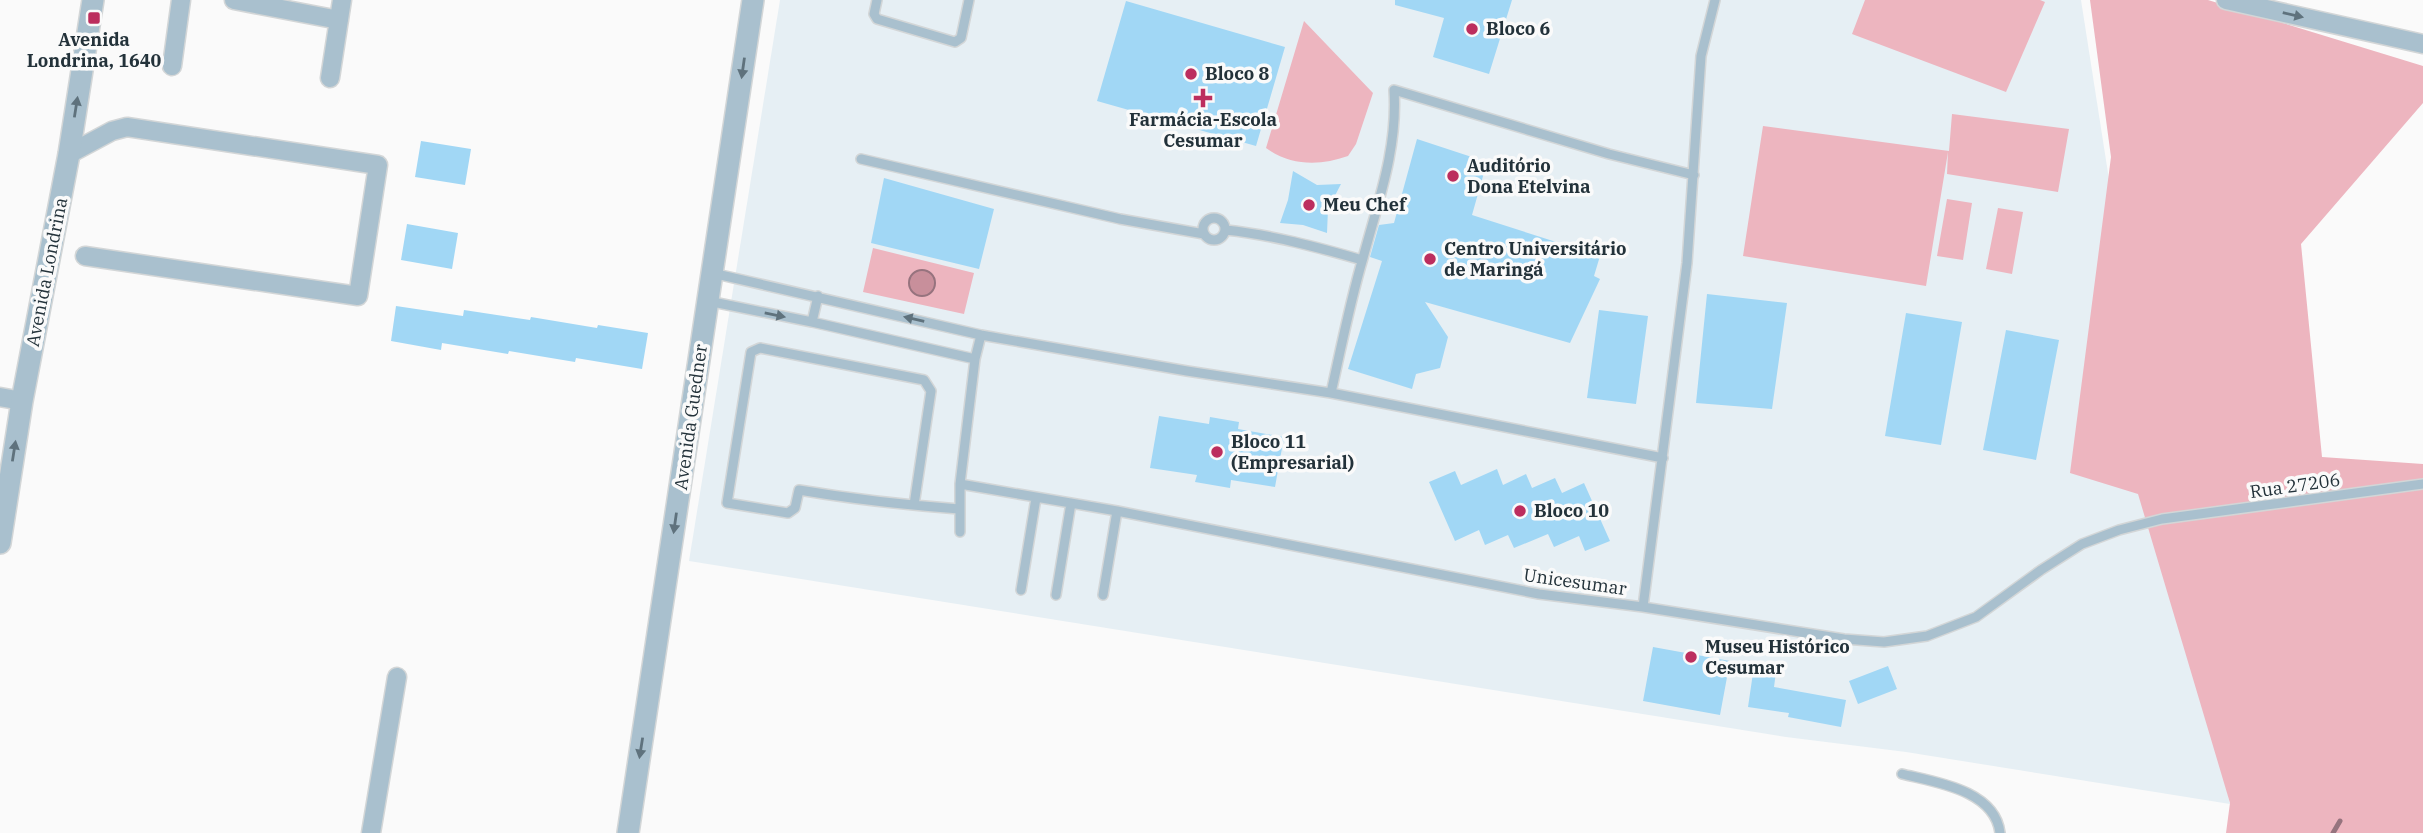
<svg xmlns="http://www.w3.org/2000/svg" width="2423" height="833" font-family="'IBM Plex Serif',serif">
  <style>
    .built { fill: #e6eff4 }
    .green { fill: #edb5bf }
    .water { fill: #c88f9b; stroke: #96737e; stroke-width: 2 }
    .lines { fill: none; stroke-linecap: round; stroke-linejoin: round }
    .stream { stroke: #96737e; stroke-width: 5 }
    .building { fill: #a1d7f5 }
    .service-casing { stroke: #d3d6d7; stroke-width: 12 }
    .minor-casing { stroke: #d3d6d7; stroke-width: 21 }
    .tertiary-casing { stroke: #d3d6d7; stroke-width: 24 }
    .service { stroke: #a9c0ce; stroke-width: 9 }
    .minor { stroke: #a9c0ce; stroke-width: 18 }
    .tertiary { stroke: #a9c0ce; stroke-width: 21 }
    .oneway { fill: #5f727d }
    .poi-dot { fill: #bc2e5e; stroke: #fafafa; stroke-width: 2.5 }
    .labels { text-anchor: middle; stroke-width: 7; stroke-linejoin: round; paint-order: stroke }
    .poi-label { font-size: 18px; font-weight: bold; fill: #23323a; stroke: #fafafa; text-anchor: start }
    .street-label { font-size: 18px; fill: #23323a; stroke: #fafafa }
  </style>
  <rect width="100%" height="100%" fill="#fafafa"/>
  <path class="built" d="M780 0H2081L2162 519 2230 804 1906 752 1786 737 689 561Z"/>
  <path class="green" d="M1865 0H2040L2045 2 2006 92 1852 34Z
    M2090 0H2208L2423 66V103L2301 244 2322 457 2423 464V833H2226L2230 803 2138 494 2070 473 2111 157Z
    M1304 21 1373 93 1356 144 1348 156C1320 166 1291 166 1266 148Z
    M1952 114 2069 129 2058 192 1947 174 1948 152 1926 286 1743 256 1763 126 1949 151Z
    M1947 199 1972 203 1963 260 1937 256Z
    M1998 208 2023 212 2012 274 1986 269Z
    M873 248 974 273 964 314 863 292Z"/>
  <path class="water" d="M909 283a13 13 0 1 1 26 0a13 13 0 1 1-26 0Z"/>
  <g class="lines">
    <path class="stream" d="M2333 833 2340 821"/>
  </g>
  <path class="building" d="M1395 0H1512L1489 74 1433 57 1444 18 1395 5Z
    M1126 1 1285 47 1256 146 1097 101Z
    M1417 139 1487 162 1472 215 1600 256 1594 276 1600 279 1570 343 1425 302 1448 337 1440 368 1416 374 1412 389 1348 369 1382 261 1370 257 1379 225 1394 223Z
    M421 141 471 149 465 185 415 177Z
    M1293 171 1317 185 1341 184 1328 209 1327 233 1303 225 1280 223 1288 200Z
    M884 178 994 209 979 269 871 243Z
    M407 224 458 233 452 269 401 260Z
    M1707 294 1787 303 1772 409 1696 403Z
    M396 306 463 316 464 310 530 320 531 317 597 328 598 325 648 333 642 369 576 358 575 362 509 351 508 354 442 343 441 350 391 341Z
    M1599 310 1648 316 1636 404 1587 398Z
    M1906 313 1962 322 1941 445 1885 436Z
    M2006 330 2059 340 2036 460 1983 450Z
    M1159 416 1209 424 1210 417 1239 422 1238 429 1284 437 1275 487 1231 480 1230 488 1195 482 1197 475 1150 468Z
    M1497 469 1503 485 1526 474 1532 488 1555 478 1562 493 1584 483 1610 541 1585 551 1579 536 1554 547 1548 534 1514 548 1508 535 1485 545 1479 530 1455 541 1429 482 1455 471 1461 485Z
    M1653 647 1730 661 1720 715 1643 701Z
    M1888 666 1897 689 1858 704 1849 681Z
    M1776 672 1774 687 1846 700 1841 727 1788 717 1789 713 1748 707 1753 673Z"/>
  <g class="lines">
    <g class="service-casing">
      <path id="service" d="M877 0 874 14 877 19 955 42 961 38 969 0
        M861 159 1120 219 1204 234
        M1203 229a11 11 0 1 1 22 0a11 11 0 1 1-22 0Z
        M1226 230C1272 235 1317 247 1362 260
        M712 273 981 335 1187 371 1331 393 1663 458
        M708 301 812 322 975 359
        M812 322 818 296
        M1331 393C1341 348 1350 302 1363 258 1378 202 1398 148 1394 90L1609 154 1694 175
        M960 484 1117 511 1539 594 1643 607 1844 639 1884 642 1927 636 1976 617 2041 570 2082 544 2119 530 2162 519 2423 484
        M914 505 931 391 924 380 760 348 751 352 727 503 788 513 795 508 799 490C852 499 905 505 959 509
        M960 532V484L975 359 981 335
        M1021 590 1036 498
        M1056 595 1071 503
        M1103 595 1117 511
        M1643 607 1687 263 1701 56 1715 0
        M1902 774C1935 782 1995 790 2000 833"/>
    </g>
    <g class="minor-casing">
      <path id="minor" d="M234 0 339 20
        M2226 0 2423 44
        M172 66 181 0
        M330 78 342 0
        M69 154 112 131 127 127 378 165 358 296 85 256
        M0 397 22 401
        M371 833 397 677"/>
    </g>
    <g class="tertiary-casing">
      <path id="tertiary" d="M0 543 22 401 69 154 93 0
        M628 833 753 0"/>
    </g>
    <use href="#service" class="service"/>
    <use href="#minor" class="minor"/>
    <use href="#tertiary" class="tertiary"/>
  </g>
  <defs><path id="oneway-solid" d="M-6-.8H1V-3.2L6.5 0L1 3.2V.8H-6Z" transform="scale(1.75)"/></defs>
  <g class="oneway">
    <use href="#oneway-solid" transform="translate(2293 15) rotate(13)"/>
    <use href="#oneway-solid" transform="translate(743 68) rotate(98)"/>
    <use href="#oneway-solid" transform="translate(76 107) rotate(-81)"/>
    <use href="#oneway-solid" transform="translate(775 315) rotate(11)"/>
    <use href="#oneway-solid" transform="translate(914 319) rotate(-167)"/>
    <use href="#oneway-solid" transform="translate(14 451) rotate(-81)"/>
    <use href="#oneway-solid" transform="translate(675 523) rotate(98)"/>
    <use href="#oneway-solid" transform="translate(641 748) rotate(99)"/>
  </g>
  <g class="poi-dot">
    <rect x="87" y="11" width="14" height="14" rx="3.5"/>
    <circle cx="1472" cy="29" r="7"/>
    <circle cx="1191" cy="74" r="7"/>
    <path d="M1199.5 87.5h7v7h7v7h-7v7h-7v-7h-7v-7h7z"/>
    <circle cx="1453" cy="176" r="7"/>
    <circle cx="1309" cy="205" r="7"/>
    <circle cx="1430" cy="259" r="7"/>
    <circle cx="1217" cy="452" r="7"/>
    <circle cx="1520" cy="511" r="7"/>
    <circle cx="1691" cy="657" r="7"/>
  </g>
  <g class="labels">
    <g class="poi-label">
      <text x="1486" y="35">Bloco 6</text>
      <text x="94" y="46" text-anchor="middle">Avenida<tspan x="94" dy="21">Londrina, 1640</tspan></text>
      <text x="1205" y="80">Bloco 8</text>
      <text x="1203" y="126" text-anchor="middle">Farmácia-Escola<tspan x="1203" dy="21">Cesumar</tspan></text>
      <text x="1467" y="172">Auditório<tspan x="1467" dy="21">Dona Etelvina</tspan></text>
      <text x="1323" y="211">Meu Chef</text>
      <text x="1444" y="255">Centro Universitário<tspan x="1444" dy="21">de Maringá</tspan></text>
      <text x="1231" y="448">Bloco 11<tspan x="1231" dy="21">(Empresarial)</tspan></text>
      <text x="1534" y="517">Bloco 10</text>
      <text x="1705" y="653">Museu Histórico<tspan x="1705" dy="21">Cesumar</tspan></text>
    </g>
    <g class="street-label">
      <text transform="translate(47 272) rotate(-79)" y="6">Avenida Londrina</text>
      <text transform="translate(691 417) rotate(-82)" y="6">Avenida Guedner</text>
      <text transform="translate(2295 486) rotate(-8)" y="6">Rua 27206</text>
      <text transform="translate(1575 582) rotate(8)" y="6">Unicesumar</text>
    </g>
  </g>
</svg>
